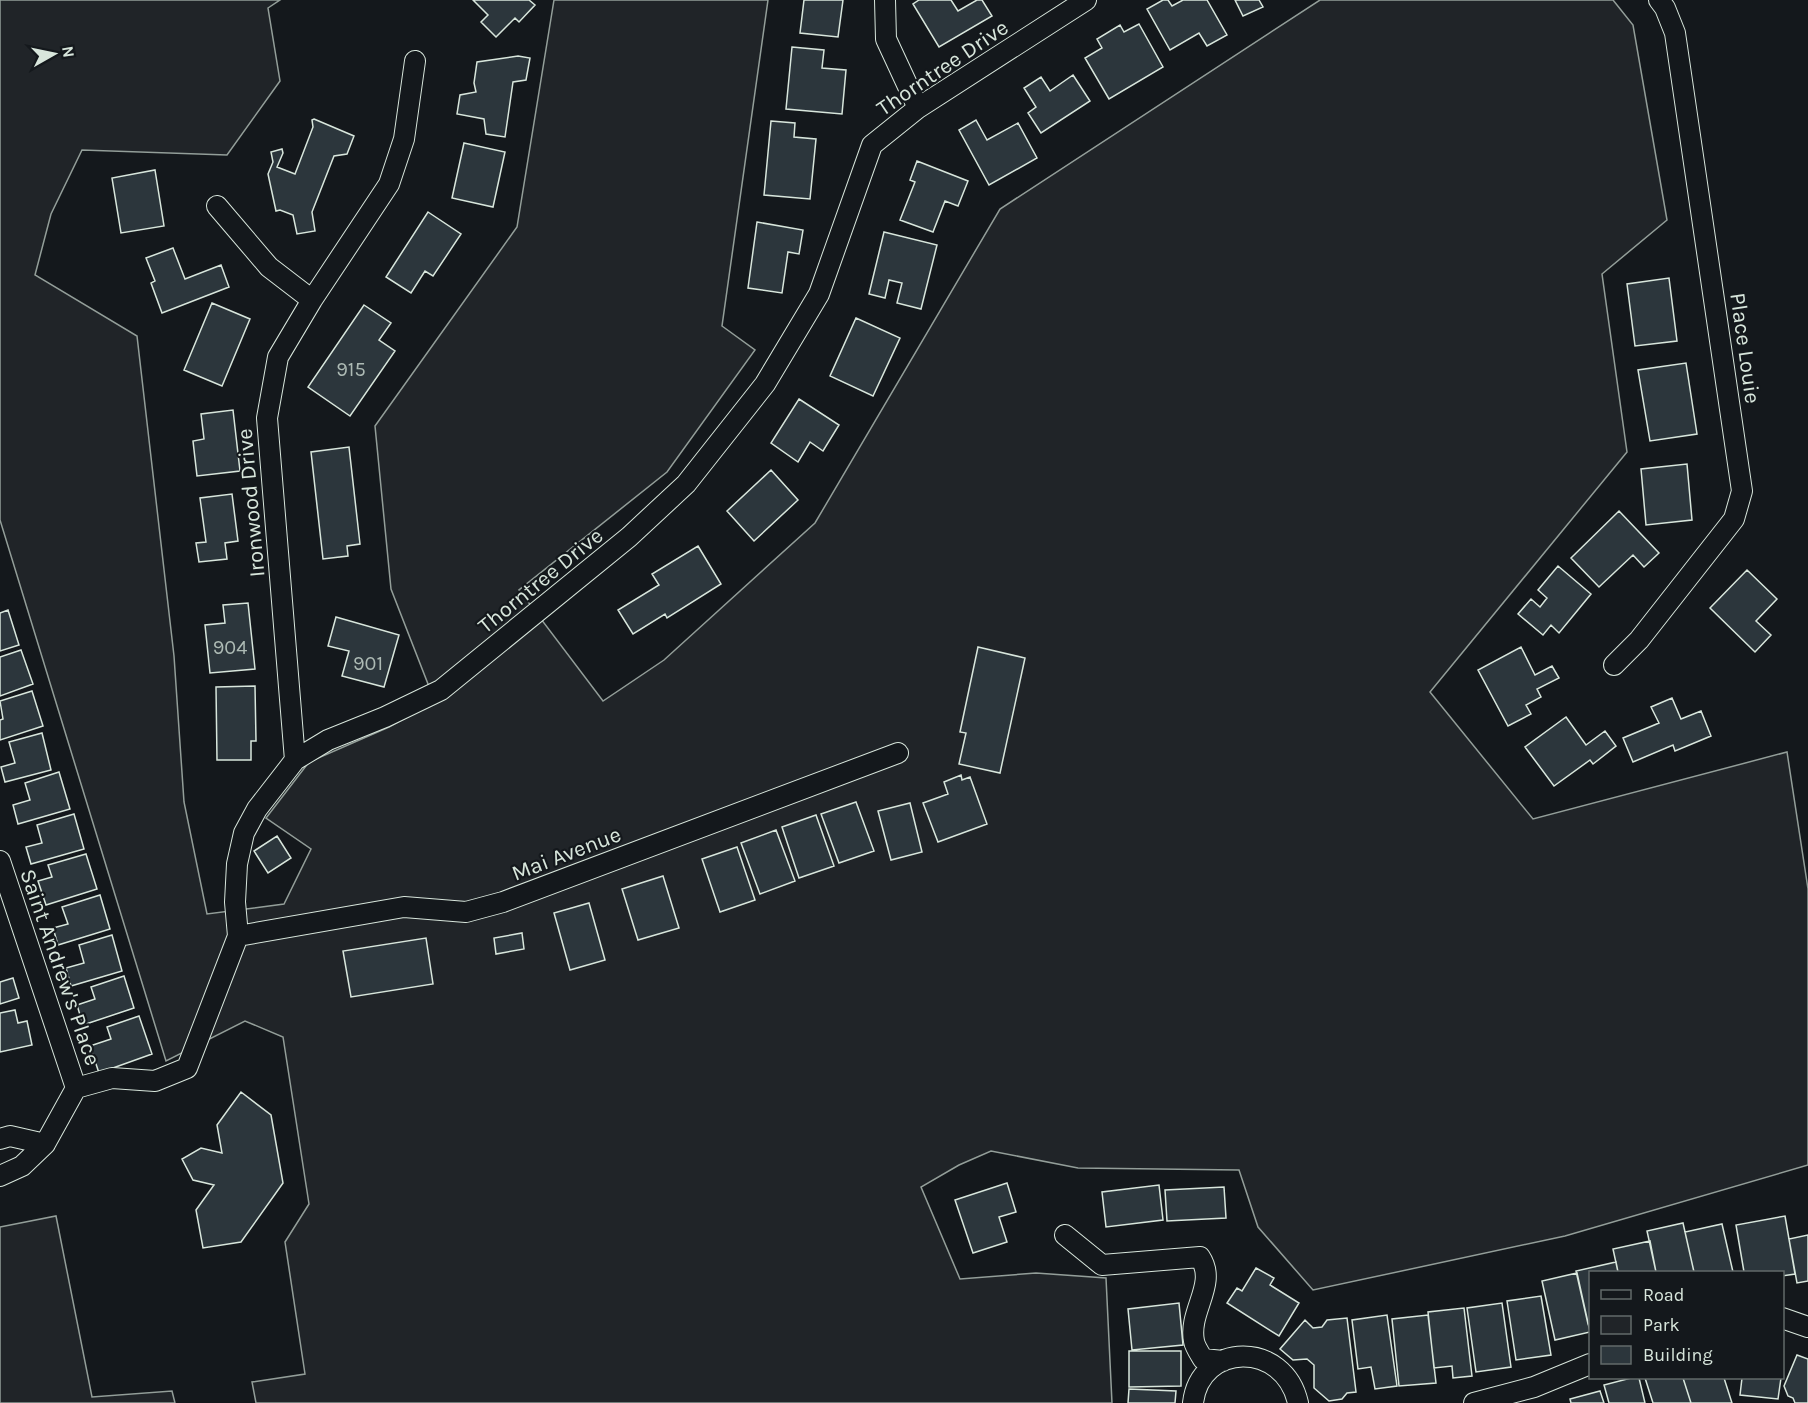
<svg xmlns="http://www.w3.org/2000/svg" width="1808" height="1403" font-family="Karla,sans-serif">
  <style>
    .green { fill: #202428; stroke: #939e99; stroke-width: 1.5 }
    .building { fill: #2c363c; stroke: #d8e6dc; stroke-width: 1.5 }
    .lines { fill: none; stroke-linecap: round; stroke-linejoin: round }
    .minor-casing { stroke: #d8e6dc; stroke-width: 22 }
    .minor { stroke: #14181c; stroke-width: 20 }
    .labels { text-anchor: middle; stroke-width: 4.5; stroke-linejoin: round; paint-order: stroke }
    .number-label { font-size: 20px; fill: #adbab4 }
    .street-label { font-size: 22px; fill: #d8e6dc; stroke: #14181c }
  </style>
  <rect width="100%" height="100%" fill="#14181c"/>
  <path class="green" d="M0 0H280L268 8 280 81 227 155 82 150 51 214 35 275 137 336 174 656 184 802 207 914 284 904 311 849 266 818 309 762 389 727 435 702 391 589 375 426 517 227 554 0H768L722 326 755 350 667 472 519 590 603 701 664 660 815 523 1000 209 1320 0H1613L1633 25 1667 220 1602 274 1627 452 1430 692 1533 819 1787 752 1808 889V1165L1565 1236 1313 1290 1258 1227 1239 1170 1078 1168 991 1151 959 1165 921 1187 960 1279 1036 1273 1106 1278 1112 1403H256L252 1382 305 1374 285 1242 309 1204 283 1037 245 1021 166 1061 0 520Z
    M56 1216 92 1397 172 1391 175 1403H0V1227Z"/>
  <path class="building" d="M473 0H529L535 5 519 22 515 18 496 37 481 22 488 15Z
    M804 0H843L838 37 800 33Z
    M919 0H951L958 11 977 0H982L992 16 939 47 913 4Z
    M1163 0H1168L1172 6 1183 0H1207L1227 35 1207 46 1199 33 1170 50 1147 9Z
    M1235 0H1259L1263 7 1243 16Z
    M1139 24 1163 67 1109 99 1085 58 1102 48 1097 39 1120 25 1124 32Z
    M792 47 824 50 822 68 846 70 842 114 786 109Z
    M518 56 530 58 526 80 513 82 505 137 486 134 484 119 457 114 460 95 476 92 474 83 477 62Z
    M1073 75 1090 101 1041 133 1028 113 1036 107 1024 88 1041 77 1050 91Z
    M314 119 354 136 347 154 334 156 312 212 315 231 297 234 293 215 280 210 276 211 268 174 273 162 271 152 282 149 283 153 277 167 295 174 313 127 312 120Z
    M976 120 987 140 1018 123 1037 158 989 185 959 130Z
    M771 121 795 123 794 137 816 139 810 199 764 195Z
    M464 143 505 152 493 207 452 198Z
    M917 161 968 181 958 206 945 201 933 232 900 220 915 182 910 180Z
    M155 170 164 226 121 233 112 178Z
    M428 212 461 234 433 276 425 271 411 293 386 277Z
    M757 222 803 230 799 254 788 252 782 293 748 288Z
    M884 232 937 245 921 309 897 303 902 283 889 280 885 298 869 294Z
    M173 248 185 279 221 265 229 287 162 313 151 283 155 281 146 258Z
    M1669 278 1677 341 1635 346 1627 284Z
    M212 303 250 319 222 386 184 370Z
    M364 305 391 323 379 340 395 351 350 416 308 387Z
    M856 318 900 338 873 396 830 376Z
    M1686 363 1697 434 1650 441 1638 370Z
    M799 399 839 425 823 451 810 442 798 462 771 443Z
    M233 410 240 471 197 476 193 441 204 439 201 414Z
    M349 447 360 544 347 546 348 556 323 559 311 452Z
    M1687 464 1692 520 1646 525 1641 469Z
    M771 470 798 500 754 541 727 511Z
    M232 494 238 541 225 543 227 559 199 562 196 543 206 542 200 498Z
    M1619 511 1659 553 1644 567 1633 555 1599 587 1571 558Z
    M698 546 721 584 667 618 665 614 633 634 618 610 659 585 652 574Z
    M1558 566 1591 594 1559 633 1551 625 1543 635 1518 614 1531 599 1540 607 1547 598 1538 590Z
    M1747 570 1777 599 1756 621 1771 635 1755 652 1710 608Z
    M248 603 255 669 210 673 205 625 225 623 223 605Z
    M8 610 19 645 0 651V613Z
    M336 617 399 635 384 687 342 676 349 651 328 646Z
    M978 647 1025 658 1000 773 959 764 966 733 960 732Z
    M1521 647 1535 675 1552 666 1559 678 1537 689 1541 697 1526 705 1531 714 1508 726 1478 670Z
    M21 650 33 684 0 696V657Z
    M255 686 256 741H251V760H217L216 687Z
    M32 691 43 726 0 740V720L3 719 0 701Z
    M1672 698 1681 719 1701 711 1711 736 1675 751 1673 745 1633 762 1623 738 1659 723 1651 707Z
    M1566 717 1586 745 1605 731 1616 746 1593 764 1590 760 1554 786 1525 747Z
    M42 733 51 770 5 782 1 767 15 763 9 742Z
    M59 772 70 809 18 824 13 805 30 800 25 783Z
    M961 775 962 780 970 777 987 824 938 842 923 803 948 794 944 782Z
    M856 802 874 851 839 863 821 814Z
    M910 803 922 852 891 860 878 811Z
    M74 814 84 849 31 864 26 847 42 843 37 825Z
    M816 815 834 866 799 878 782 827Z
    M776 830 795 881 760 894 741 843Z
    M277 836 291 858 268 873 254 851Z
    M737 847 755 900 720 912 702 859Z
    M86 854 97 889 46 905 38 881 52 877 48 865Z
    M663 876 679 928 638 940 622 889Z
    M100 895 110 929 58 945 53 928 68 924 62 907Z
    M589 903 605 960 570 970 554 913Z
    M522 933 524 949 496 954 494 938Z
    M112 935 122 971 71 986 66 968 84 963 79 945Z
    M426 938 433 984 351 997 343 951Z
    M124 976 134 1008 83 1025 77 1005 95 999 91 987Z
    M13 978 19 998 0 1004V982Z
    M15 1010 18 1023 27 1021 32 1045 0 1052V1013Z
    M139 1016 152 1054 99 1073 90 1046 111 1039 107 1027Z
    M241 1092 271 1115 283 1183 241 1242 203 1248 196 1210 214 1185 193 1180 182 1159 201 1148 222 1153 217 1125Z
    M1007 1183 1016 1212 999 1217 1007 1242 973 1253 955 1200Z
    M1159 1185 1163 1220 1106 1227 1102 1192Z
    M1224 1187 1226 1218 1167 1221 1165 1190Z
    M1785 1216 1795 1274 1782 1276V1272H1744L1736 1225Z
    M1683 1223 1694 1272H1656L1647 1231Z
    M1722 1224 1733 1272H1694L1685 1232Z
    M1808 1235V1281L1797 1283 1789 1239Z
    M1650 1241 1656 1272H1618L1613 1249Z
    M1616 1262 1618 1272H1590V1324H1588L1576 1271Z
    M1256 1268 1274 1278 1270 1285 1299 1303 1279 1336 1227 1303 1237 1288 1242 1291Z
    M1577 1273 1590 1332 1555 1340 1542 1281Z
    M1541 1296 1551 1355 1516 1360 1507 1301Z
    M1179 1303 1183 1345 1132 1350 1128 1309Z
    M1502 1303 1511 1367 1476 1372 1467 1308Z
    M1464 1308 1472 1376 1453 1378 1452 1366 1434 1368 1428 1312Z
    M1387 1315 1397 1386 1375 1389 1371 1367 1358 1369 1352 1320Z
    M1428 1315 1436 1383 1399 1386 1392 1319Z
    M1347 1318 1356 1392 1347 1393 1342 1399 1329 1401 1314 1388V1365L1307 1359 1293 1360 1280 1349 1305 1320 1313 1328 1322 1327 1327 1320Z
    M1129 1351H1181V1386L1129 1387Z
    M1797 1355 1808 1359V1403H1795L1793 1398 1788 1396 1784 1386Z
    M1631 1378H1639L1645 1403H1609L1604 1385Z
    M1645 1378H1683L1691 1403H1653Z
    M1683 1378H1724L1732 1403H1691Z
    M1742 1378H1781L1778 1399 1740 1395Z
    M1129 1389 1176 1391 1175 1403H1128Z
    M1600 1391 1604 1403H1571L1570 1399Z"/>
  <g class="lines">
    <g class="minor-casing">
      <path id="minor" d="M885 0 886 39 918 108
        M217 206 269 267 312 300
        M1614 665 1639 640 1734 519 1742 491 1675 33 1665 8 1659 0
        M295 760 267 418 278 357 312 300 389 184 404 139 415 61
        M0 861 76 1088
        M238 936 404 907 466 912 503 902 898 753
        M0 1139 10 1136 45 1144
        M0 1176 22 1166 45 1144 76 1088 112 1078 155 1081 187 1068 238 936 235 902 237 864 244 833 257 809 295 760 328 740 385 717 441 690 629 537 686 484 765 384 819 294 872 145 918 108 1086 0
        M1065 1235 1102 1265 1200 1257C1218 1284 1188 1311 1194 1341 1195 1347 1200 1354 1203 1359L1223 1361
        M1782 1318 1808 1327
        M1193 1403C1200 1342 1284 1340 1298 1403
        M1474 1403 1534 1387 1590 1364"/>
    </g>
    <use href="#minor" class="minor"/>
  </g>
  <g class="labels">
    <g class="number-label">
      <text x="351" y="376">915</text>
      <text x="230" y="654">904</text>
      <text x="368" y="670">901</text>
    </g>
    <g class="street-label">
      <text transform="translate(942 67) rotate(-34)" y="8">Thorntree Drive</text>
      <text transform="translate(1746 348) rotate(82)" y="8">Place Louie</text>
      <text transform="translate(250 503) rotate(-95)" y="8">Ironwood Drive</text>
      <text transform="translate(540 580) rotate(-39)" y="8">Thorntree Drive</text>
      <text transform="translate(566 853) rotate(-21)" y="8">Mai Avenue</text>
      <text transform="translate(61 967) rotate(71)" y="8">Saint Andrew's Place</text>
    </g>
  </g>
  <rect x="1589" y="1271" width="195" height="108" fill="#14181c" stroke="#626a69" stroke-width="1.5"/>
  <rect x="1601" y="1290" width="30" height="9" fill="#14181c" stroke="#626a69" stroke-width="1.5"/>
  <text x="1643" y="1301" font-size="18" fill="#d8e6dc">Road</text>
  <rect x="1601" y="1316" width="30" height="18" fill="#202428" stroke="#626a69" stroke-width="1.5"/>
  <text x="1643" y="1331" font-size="18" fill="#d8e6dc">Park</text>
  <rect x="1601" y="1346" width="30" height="18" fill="#2c363c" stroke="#626a69" stroke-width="1.5"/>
  <text x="1643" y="1361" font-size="18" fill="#d8e6dc">Building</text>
  <g transform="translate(54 54) rotate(81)" stroke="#14181c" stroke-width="4.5" paint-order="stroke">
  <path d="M0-4.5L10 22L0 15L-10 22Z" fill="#d8e6dc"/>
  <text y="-9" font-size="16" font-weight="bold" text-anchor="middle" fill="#d8e6dc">N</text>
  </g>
</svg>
